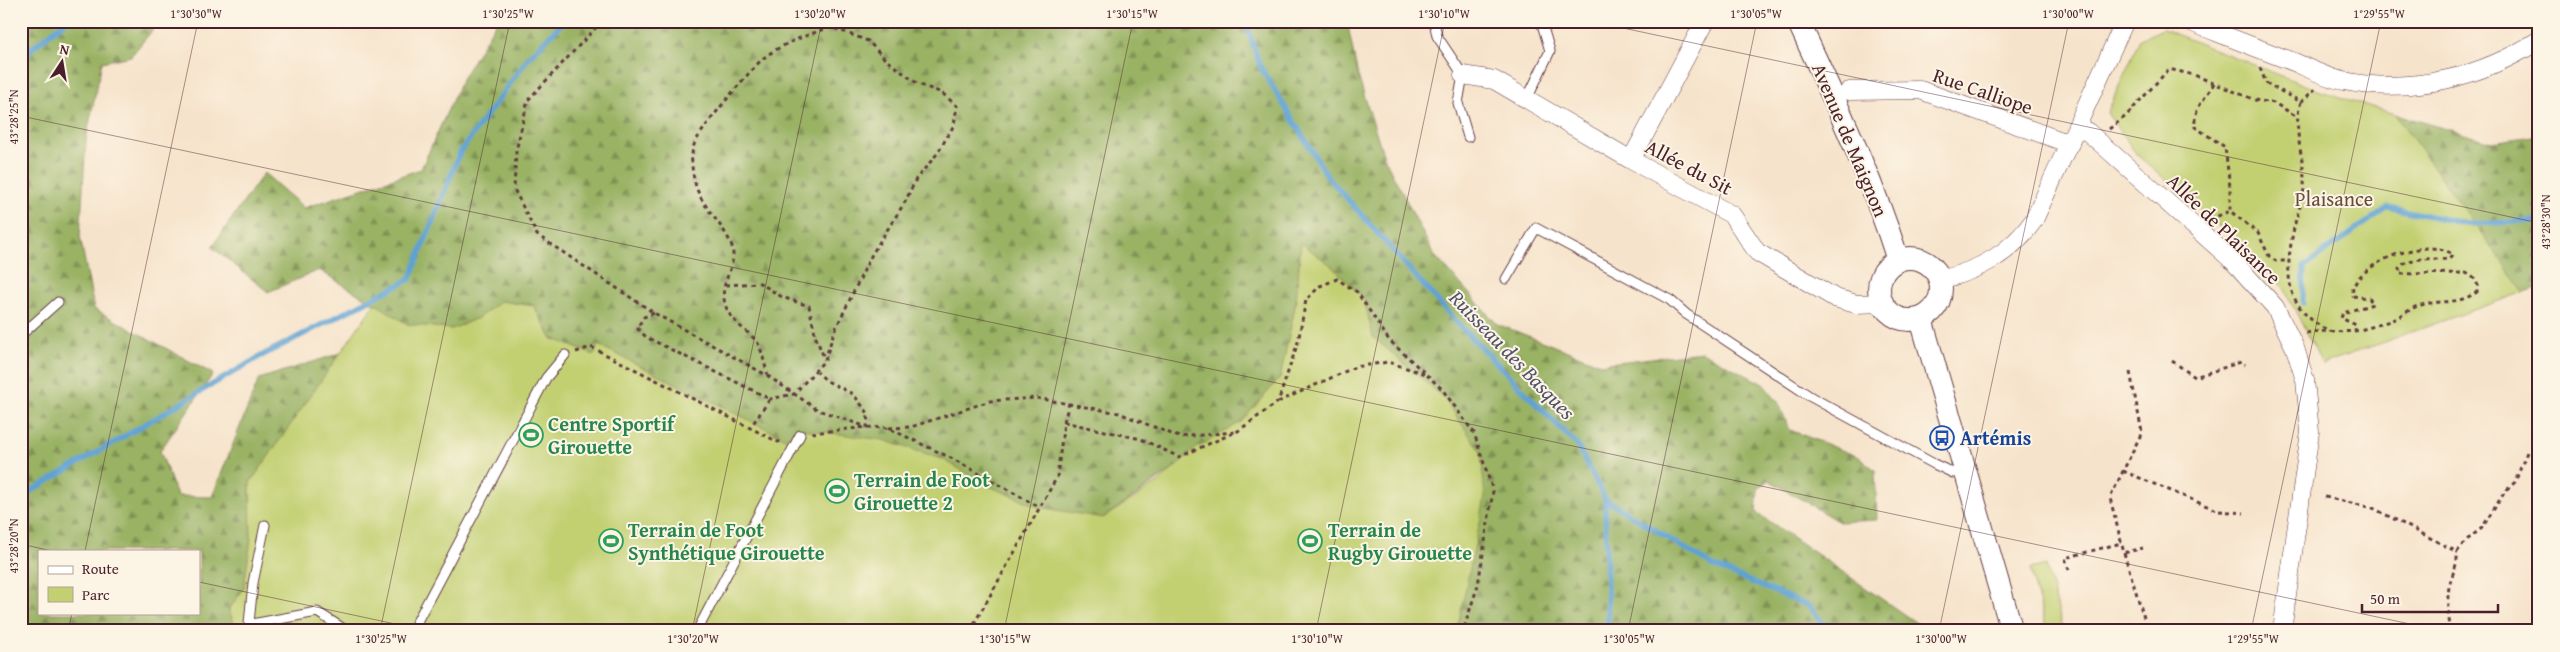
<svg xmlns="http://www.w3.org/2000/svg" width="2560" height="652" font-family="'Gentium Book Plus',serif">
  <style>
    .forest { fill: url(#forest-firs); stroke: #726848; fill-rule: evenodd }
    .green { fill: #c2d072; stroke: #86784e }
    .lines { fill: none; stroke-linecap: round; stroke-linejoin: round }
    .stream { stroke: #5ea2d3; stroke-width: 5.5 }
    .service-casing { stroke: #643c43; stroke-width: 11 }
    .minor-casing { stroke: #643c43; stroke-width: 19 }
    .tertiary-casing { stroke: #643c43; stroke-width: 24 }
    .path { stroke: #643c43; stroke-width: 3; stroke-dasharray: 4 4; stroke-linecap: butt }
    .service { stroke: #fff; stroke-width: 9 }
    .minor { stroke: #fff; stroke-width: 18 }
    .tertiary { stroke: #fff; stroke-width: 22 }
    .ticks { fill: none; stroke: #4a1f2b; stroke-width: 1; stroke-opacity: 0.45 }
    .labels { text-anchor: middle; stroke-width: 4; stroke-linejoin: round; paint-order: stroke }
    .street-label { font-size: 20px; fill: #4a1f2b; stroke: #fcf5e5 }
    .park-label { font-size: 20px; fill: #684b3d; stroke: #fcf5e5 }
    .leisure-label { font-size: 20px; font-weight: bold; fill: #27864d; stroke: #fcf5e5; text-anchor: start }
    .transit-label { font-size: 20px; font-weight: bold; fill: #164399; stroke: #fcf5e5; text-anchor: start }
    .water-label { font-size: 21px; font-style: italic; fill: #52536e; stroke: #fcf5e5 }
    .neatline { fill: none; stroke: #4a1f2b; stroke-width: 2 }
    .ticks-label { font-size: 12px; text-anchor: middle; fill: #4a1f2b }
  </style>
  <defs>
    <pattern id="forest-firs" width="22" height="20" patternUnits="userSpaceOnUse" patternTransform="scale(1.25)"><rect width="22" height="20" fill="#99b264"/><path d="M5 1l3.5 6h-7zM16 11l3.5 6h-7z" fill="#7f9053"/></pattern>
  </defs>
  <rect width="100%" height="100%" fill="#fcf5e5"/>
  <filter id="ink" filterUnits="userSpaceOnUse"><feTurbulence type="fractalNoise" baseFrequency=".02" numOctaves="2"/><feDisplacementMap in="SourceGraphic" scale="10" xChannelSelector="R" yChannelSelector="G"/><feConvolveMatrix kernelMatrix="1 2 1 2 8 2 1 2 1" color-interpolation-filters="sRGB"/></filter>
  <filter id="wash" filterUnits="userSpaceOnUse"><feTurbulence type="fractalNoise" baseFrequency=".0096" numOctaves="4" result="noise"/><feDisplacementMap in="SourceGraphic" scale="20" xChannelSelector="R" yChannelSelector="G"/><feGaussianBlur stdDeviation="1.12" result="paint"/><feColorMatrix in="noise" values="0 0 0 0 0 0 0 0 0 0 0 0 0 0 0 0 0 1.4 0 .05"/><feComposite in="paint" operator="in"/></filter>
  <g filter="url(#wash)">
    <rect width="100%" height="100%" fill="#f6e3cb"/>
    <path class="forest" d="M21 21H160L131 56 102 62 86 139 80 236 94 309 213 374 160 451 177 496 212 497 259 379 341 353 250 483 251 538 244 588 229 610 237 631H21ZM39 551H199V613H39Z
      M497 21H1347L1358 76 1384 157 1434 255 1497 324 1601 364 1702 352 1763 384 1778 402 1790 430 1859 457 1875 470 1877 520 1839 522 1769 480 1758 489 1756 512 1928 631H1455L1459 620 1391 353 1373 337 1364 299 1301 243 1296 302 1280 378 1241 422 1103 518 1012 631 776 452 594 355 551 338 534 305 501 301 478 318 452 329 407 324 319 270 268 292 212 247 264 173 304 208 421 169 462 79Z
      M2395 114 2492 142 2539 135V287L2524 292Z"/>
    <path class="green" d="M2163 29 2315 89 2395 114 2524 292 2322 364 2284 288 2212 219 2137 155 2107 113 2140 39Z
      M1301 243 1332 266 1364 299 1373 337 1444 398 1481 452 1485 498 1459 620 1455 631H237L229 610 244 588 251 538 250 483 375 303 407 324 452 329 478 318 501 301 534 306 551 338 594 355 598 345 787 439 795 428 883 440 942 459 991 487 1039 507 1103 518 1159 482 1195 449 1241 422 1280 378 1296 302Z
      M2046 565 2064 631H2047L2030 569Z"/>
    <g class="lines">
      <path class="stream" d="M1245 21 1261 68 1328 177 1457 323 1577 445 1605 499 1713 566 1809 606 1829 631
        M21 63 32 48 66 21
        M2303 303 2304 267 2388 207 2467 224 2539 221
        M21 497 261 356 410 279 460 152 529 57 564 21
        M1605 499 1608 631"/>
    </g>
  </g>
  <g filter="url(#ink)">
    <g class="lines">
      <g class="service-casing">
        <path id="service" d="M1434 21 1437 36 1463 75 1458 103 1468 137
          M1527 99 1550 51 1541 21
          M1506 279 1536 228 1670 300 1686 314 1811 397 1934 464 1953 473 1965 472
          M21 335 58 302
          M265 525 253 583 249 623 265 631
          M252 624 317 612 347 631
          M412 631 546 378 565 355
          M697 631 800 435"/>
      </g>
      <g class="minor-casing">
        <path id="minor" d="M2188 21C2224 35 2259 49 2294 62 2310 69 2327 78 2344 81 2411 95 2482 77 2539 40
          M1463 75 1494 80 1631 160 1732 215 1757 252 1835 298 1856 304 1882 303
          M1849 91 1920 90 2070 144
          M2077 128 2088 132 2232 260 2275 307 2295 348 2305 380 2310 432 2282 631
          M1631 160 1705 21
          M1940 280C1980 270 2010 254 2034 220L2125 21"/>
      </g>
      <g class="tertiary-casing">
        <path id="tertiary" d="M1798 21C1834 99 1872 178 1898 260
          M1879 289a31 31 0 1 1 62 0a31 31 0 1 1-62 0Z
          M1921 319 2012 631"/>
      </g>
      <path class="path" d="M602 21 528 100 516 151 514 189 537 235 654 313 768 376 818 410 867 427 868 413 853 394 827 381 817 372
        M830 21 831 27
        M2260 68 2266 83 2301 102C2291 130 2306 160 2304 189 2303 199 2299 209 2296 219 2285 266 2280 308 2330 331
        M2214 83C2206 99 2193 107 2195 127L2225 147 2230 187V211
        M2301 102 2315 89
        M2109 129 2126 116 2169 69 2194 75 2255 100 2274 103 2296 116
        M2210 219 2230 211 2258 233 2269 256 2276 261H2288
        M1917 248 1923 261
        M726 285 760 283 782 297 809 306 816 338 825 360
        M654 313 644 317 637 328 646 337 770 399 750 428
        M2306 333C2324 329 2342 334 2360 330 2372 327 2385 323 2397 318 2405 314 2412 307 2421 305 2443 299 2456 306 2477 292 2479 281 2475 278 2466 273L2400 274 2399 268C2409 255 2434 260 2449 259L2453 255C2427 233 2346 268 2353 296L2369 298 2373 304 2343 313 2341 318 2356 325 2355 331
        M576 352 591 347 778 442 782 441
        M2172 361 2195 377 2241 362 2245 365
        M2130 372 2142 432 2110 498 2124 553 2143 548
        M768 376C765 366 763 356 760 347 753 331 728 325 724 299 720 281 739 264 731 244 722 222 701 207 695 183 692 171 690 156 694 145 698 132 753 66 765 57 785 42 808 35 831 27L868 41 886 60 918 84 942 93 957 106 954 125 937 154 916 179 905 202 872 254 834 332 825 360 794 394 770 399
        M1278 402 1355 367 1388 362 1425 374
        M1064 422 1069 403
        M889 428 911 427 990 401 1036 398 1119 413 1179 437 1235 432
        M812 433 867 427 888 428 953 459 1039 507
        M2123 471 2219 511 2244 513
        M2325 497 2373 508 2457 552 2468 539 2482 528 2504 493 2515 482 2527 452H2539
        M2124 553 2145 621
        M2069 570 2065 558 2121 543
        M970 631 1057 477 1064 422 1141 439 1179 457 1238 431 1278 402 1298 342 1306 300 1320 286 1337 279 1357 292 1389 340 1442 389 1474 433 1493 491 1478 585 1463 631
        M2451 631C2448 616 2446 598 2450 583 2453 571 2458 565 2457 552"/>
      <use href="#service" class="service"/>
      <use href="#minor" class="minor"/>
      <use href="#tertiary" class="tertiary"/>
    </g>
  </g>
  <path class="ticks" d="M1590 21 2539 223M21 116 2443 631M21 544 52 551M85 551 198 21M199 582 428 631M68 631 72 613M380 631 510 21M692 631 822 21M1004 631 1133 21M1316 631 1445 21M1628 631 1757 21M1939 631 2069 21M2251 631 2381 21"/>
  <defs>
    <g id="stadium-ring" transform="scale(1.25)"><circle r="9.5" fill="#fcf5e5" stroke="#2e9e5b" stroke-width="1.5"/><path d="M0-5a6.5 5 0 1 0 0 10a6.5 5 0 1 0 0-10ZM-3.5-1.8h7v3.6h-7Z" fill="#2e9e5b"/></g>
    <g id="bus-ring" transform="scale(1.25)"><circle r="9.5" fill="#fcf5e5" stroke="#1a4fb4" stroke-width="1.5"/><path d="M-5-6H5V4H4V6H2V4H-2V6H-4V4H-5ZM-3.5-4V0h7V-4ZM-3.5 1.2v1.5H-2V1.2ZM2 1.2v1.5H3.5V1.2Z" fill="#1a4fb4"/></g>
  </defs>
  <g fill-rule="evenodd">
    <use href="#stadium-ring" x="531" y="435"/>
    <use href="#bus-ring" x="1942" y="438"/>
    <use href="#stadium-ring" x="837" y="491"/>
    <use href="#stadium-ring" x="611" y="541"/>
    <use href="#stadium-ring" x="1310" y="541"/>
  </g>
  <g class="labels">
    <g class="street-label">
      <text transform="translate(1983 91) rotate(19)" y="7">Rue Calliope</text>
      <text transform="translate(1850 140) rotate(67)" y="7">Avenue de Maignon</text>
      <text transform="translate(1689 167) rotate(28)" y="7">Allée du Sit</text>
      <text transform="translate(2224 229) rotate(44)" y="7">Allée de Plaisance</text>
    </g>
    <g class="park-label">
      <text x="2334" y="206">Plaisance</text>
    </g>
    <g class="leisure-label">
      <text x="548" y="431">Centre Sportif<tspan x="548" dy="23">Girouette</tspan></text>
      <text x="854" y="487">Terrain de Foot<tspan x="854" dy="23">Girouette 2</tspan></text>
      <text x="628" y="537">Terrain de Foot<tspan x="628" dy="23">Synthétique Girouette</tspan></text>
      <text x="1328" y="537">Terrain de<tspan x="1328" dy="23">Rugby Girouette</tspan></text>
    </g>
    <g class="transit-label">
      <text x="1960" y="445">Artémis</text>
    </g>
    <g class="water-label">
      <text transform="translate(1512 355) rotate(46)" y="7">Ruisseau des Basques</text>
    </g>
  </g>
  <rect width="2560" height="652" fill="none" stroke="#fcf5e5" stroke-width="55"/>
  <rect x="38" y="550" width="162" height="65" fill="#fcf5e5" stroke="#b59f9b"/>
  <rect x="48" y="566" width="25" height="8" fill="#ffffff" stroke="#b59f9b"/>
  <text x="82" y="574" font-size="15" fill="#4a1f2b">Route</text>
  <rect x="48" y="587" width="25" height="15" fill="#c2d072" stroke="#b59f9b"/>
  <text x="82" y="600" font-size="15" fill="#4a1f2b">Parc</text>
  <g transform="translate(62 62) rotate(12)" stroke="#fcf5e5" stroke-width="4" paint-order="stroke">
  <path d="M0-4L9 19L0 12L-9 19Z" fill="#4a1f2b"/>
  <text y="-8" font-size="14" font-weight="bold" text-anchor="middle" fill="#4a1f2b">N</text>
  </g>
  <path d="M2362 604v8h136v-8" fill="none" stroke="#4a1f2b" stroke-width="2.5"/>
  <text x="2370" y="604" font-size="15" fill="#4a1f2b" stroke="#fcf5e5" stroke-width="4" paint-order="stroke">50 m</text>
  <rect x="28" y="28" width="2504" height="596" class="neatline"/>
  <g class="ticks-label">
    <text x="196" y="18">1°30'30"W</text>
    <text x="508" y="18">1°30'25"W</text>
    <text x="820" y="18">1°30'20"W</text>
    <text x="1132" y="18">1°30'15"W</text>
    <text x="1444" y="18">1°30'10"W</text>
    <text x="1756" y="18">1°30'05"W</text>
    <text x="2068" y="18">1°30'00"W</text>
    <text x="2379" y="18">1°29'55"W</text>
    <text transform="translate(14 117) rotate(-90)" y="4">43°28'25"N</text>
    <text transform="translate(2546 222) rotate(-90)" y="4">43°28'30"N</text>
    <text transform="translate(14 546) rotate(-90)" y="4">43°28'20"N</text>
    <text x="381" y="643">1°30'25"W</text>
    <text x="693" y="643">1°30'20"W</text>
    <text x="1005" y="643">1°30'15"W</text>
    <text x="1317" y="643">1°30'10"W</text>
    <text x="1629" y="643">1°30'05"W</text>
    <text x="1941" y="643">1°30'00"W</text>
    <text x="2253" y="643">1°29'55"W</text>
  </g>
</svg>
